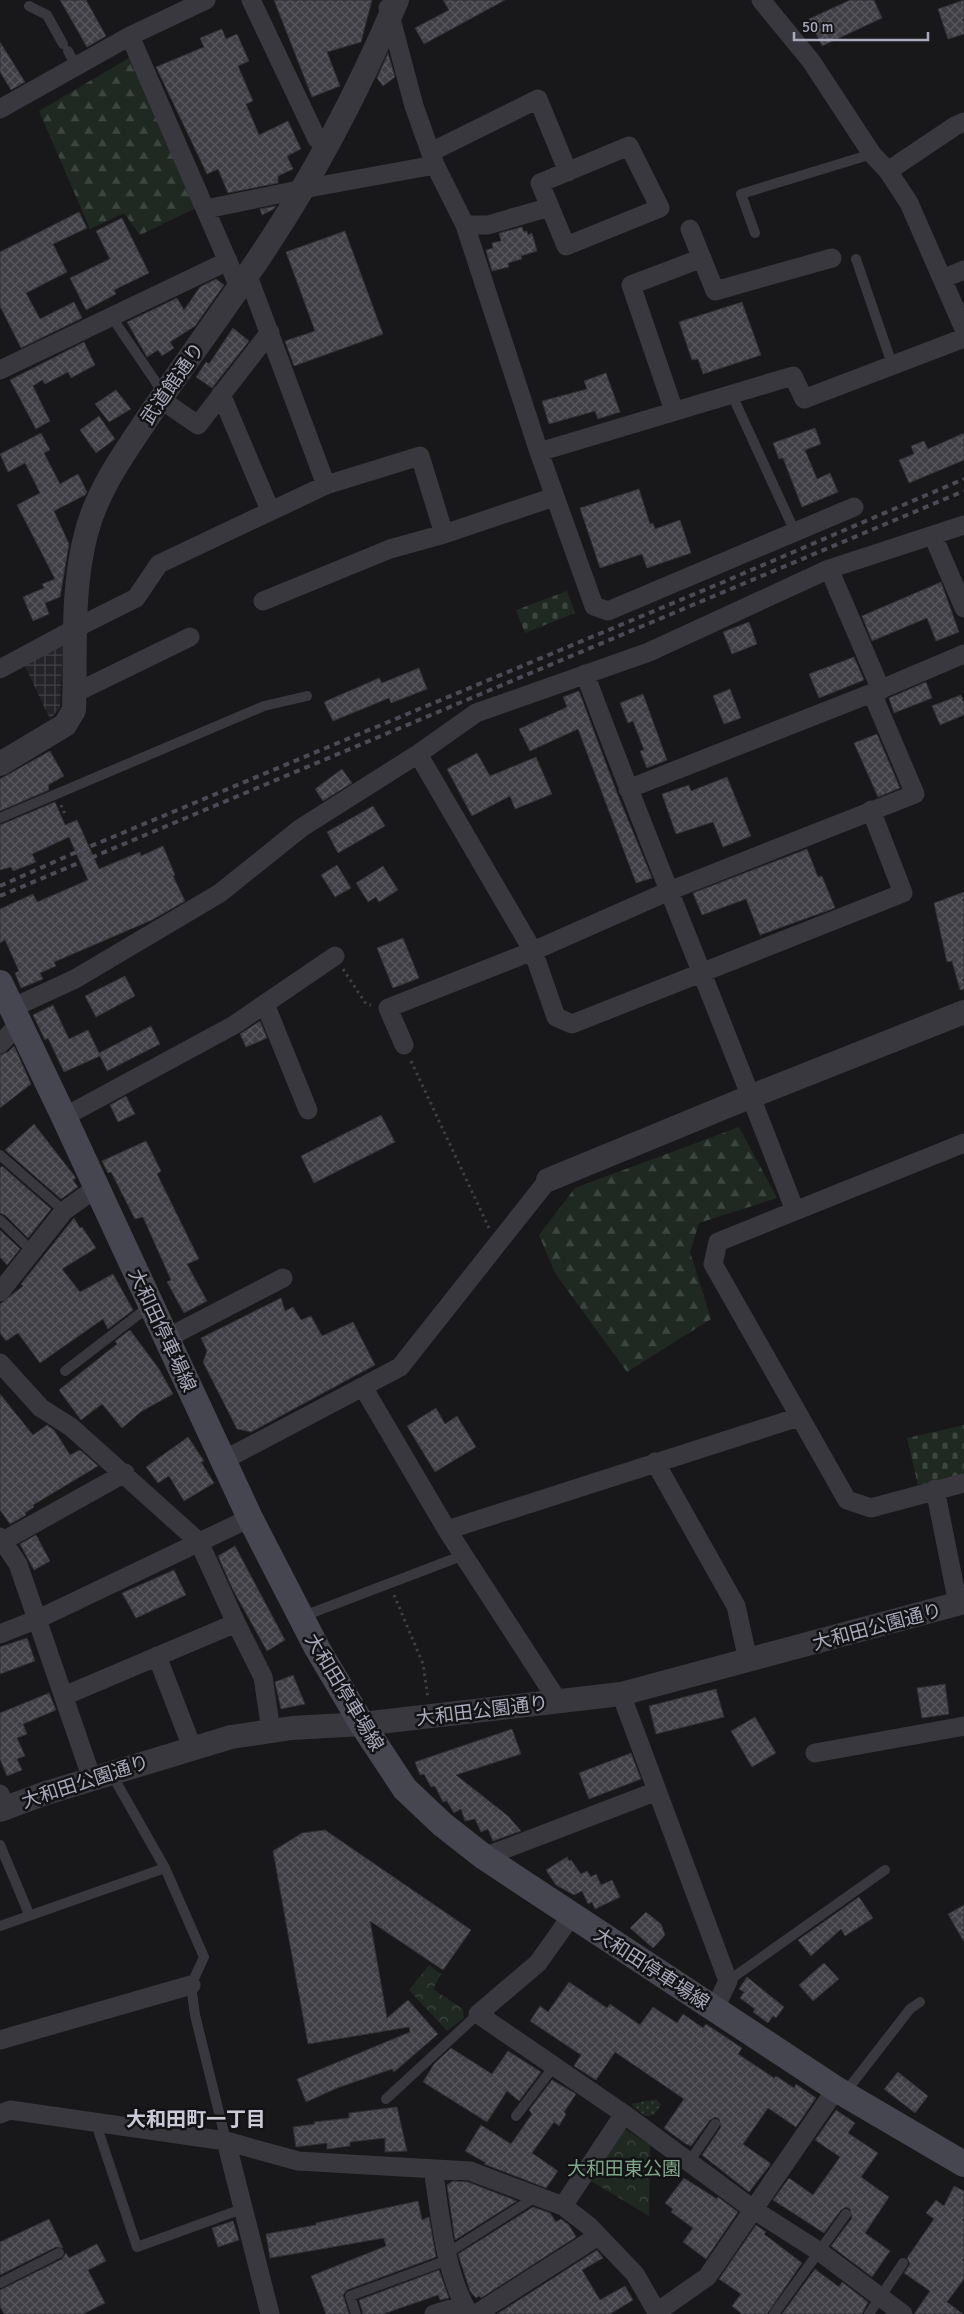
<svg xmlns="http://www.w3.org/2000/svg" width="964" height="2314" font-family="Signika,'Noto Sans JP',sans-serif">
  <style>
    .industrial { fill: url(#industrial-grid) }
    .forest { fill: url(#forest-firs) }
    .cemetery { fill: url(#cemetery-stones) }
    .park { fill: url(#park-crowns) }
    .garden { fill: url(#garden-dots) }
    .building { fill: url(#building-cross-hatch); stroke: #323136 }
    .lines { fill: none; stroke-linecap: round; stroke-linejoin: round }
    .path { stroke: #3e3f46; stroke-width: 3; stroke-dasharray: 2.5 4; stroke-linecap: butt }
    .service { stroke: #39383f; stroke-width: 10 }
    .minor { stroke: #39383f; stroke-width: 19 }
    .tertiary { stroke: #39383f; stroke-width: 24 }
    .secondary { stroke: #464650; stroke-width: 26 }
    .rail { stroke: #4b4b55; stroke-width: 4; stroke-dasharray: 6 5; stroke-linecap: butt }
    .labels { text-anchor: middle; stroke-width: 5; stroke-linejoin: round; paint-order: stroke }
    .street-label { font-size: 19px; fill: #a9abbb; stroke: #131315 }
    .park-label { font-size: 19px; fill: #7ea789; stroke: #131315 }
    .neighbourhood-label { font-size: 20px; font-weight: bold; fill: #cacbd6; stroke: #131315 }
  </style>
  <defs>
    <pattern id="industrial-grid" width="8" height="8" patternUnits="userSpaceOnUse" patternTransform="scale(1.25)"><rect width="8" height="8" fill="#242327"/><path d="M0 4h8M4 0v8" fill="none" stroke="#414044"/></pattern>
    <pattern id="forest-firs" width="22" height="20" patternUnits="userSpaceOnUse" patternTransform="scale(1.25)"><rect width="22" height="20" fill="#1f2922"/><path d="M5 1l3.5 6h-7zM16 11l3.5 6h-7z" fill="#3d4540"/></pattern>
    <pattern id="cemetery-stones" width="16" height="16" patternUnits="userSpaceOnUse" patternTransform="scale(1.25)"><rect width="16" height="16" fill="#1f2922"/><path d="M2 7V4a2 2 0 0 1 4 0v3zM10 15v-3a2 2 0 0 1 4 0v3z" fill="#3d4540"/></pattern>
    <pattern id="park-crowns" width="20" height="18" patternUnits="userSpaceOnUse" patternTransform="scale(1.25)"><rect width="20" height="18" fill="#1f2922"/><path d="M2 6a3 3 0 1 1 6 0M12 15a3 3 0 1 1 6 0" fill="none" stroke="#3d4540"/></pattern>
    <pattern id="garden-dots" width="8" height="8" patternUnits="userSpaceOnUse" patternTransform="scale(1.25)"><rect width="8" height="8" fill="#1f2922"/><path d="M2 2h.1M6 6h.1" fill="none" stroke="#3d4540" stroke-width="1.8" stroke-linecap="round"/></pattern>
    <pattern id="building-cross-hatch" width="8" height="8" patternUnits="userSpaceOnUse" patternTransform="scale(1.25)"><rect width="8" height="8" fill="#3f3f45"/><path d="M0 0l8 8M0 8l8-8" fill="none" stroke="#58585e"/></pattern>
  </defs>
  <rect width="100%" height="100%" fill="#18181a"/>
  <path class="industrial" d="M63 646 60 708 50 719 23 662Z"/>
  <path class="forest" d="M129 58 198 207 140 235 124 213 90 229 39 111Z
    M739 1127 777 1198 699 1223 690 1252 711 1319 627 1372 555 1273 539 1235 575 1188Z"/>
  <path class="cemetery" d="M567 591 575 613 525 633 516 610Z
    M964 1425V1474L918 1485 907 1438Z"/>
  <path class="park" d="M429 1965 441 1974 433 1989 463 2009 464 2018 447 2031 409 1990Z
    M622 2127 650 2145 649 2216 586 2178Z"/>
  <path class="garden" d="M656 2099 661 2105 654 2115 645 2116 631 2104Z"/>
  <path class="building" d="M60 0H86L106 36 87 47Z
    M274 0H372L361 42 327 52 340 86 312 97Z
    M443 0H505L424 44 415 28 449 10Z
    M850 0H874L882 18 822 46 809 19Z
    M964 0V34L948 39 938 9Z
    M222 29 226 39 237 34 249 61 238 66 253 101 246 104 259 135 288 121 301 149 287 156 293 169 278 176V183L228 193 218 169 207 174 156 67 204 47 200 38Z
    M0 42 25 82 11 90 0 72Z
    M388 53 395 77 383 86 377 78Z
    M276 206 274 209 262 215 260 209Z
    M79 212 87 228 53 244 67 272 26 293 40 319 74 302 82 318 21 348 0 306V252Z
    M122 218 149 273 114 290 116 294 86 310 70 278 110 259 96 231Z
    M522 227 524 232 527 231 528 235 532 233 537 251 521 256 522 259 508 263 509 267 492 271 486 250 493 248 492 243 501 241 499 233Z
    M345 231 383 334 294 366 285 341 315 331 286 252Z
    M216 279 224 285 195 326 170 342 174 348 162 356 158 350 147 357 127 322 177 298 184 310 200 287Z
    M742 302 761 355 703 374 698 359 692 360 679 322Z
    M233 328 249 341 212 388 196 377 206 362 209 364Z
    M84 342 95 365 71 378 68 372 45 384 42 380 33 386 50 421 36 429 10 380Z
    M606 373 620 412 598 419 595 411 549 424 542 401 587 389 584 381Z
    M116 390 131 409 109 422 95 404Z
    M99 416 115 439 96 453 80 430Z
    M815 428 821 444 805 450 817 479 830 473 838 492 802 507 783 458 779 459 773 443Z
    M41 433 50 450 44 453 60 484 78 474 87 492 85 495 54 511 69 544 60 597 45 603 49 614 33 621 23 597 44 588 42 584 55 579 17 505 40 493 25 463 8 472 0 454Z
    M964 433V460L909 483 899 460 914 454 911 446 924 441 928 449Z
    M639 489 650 524 653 523 655 529 680 520 691 553 647 568 642 554 600 568 580 508Z
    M941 582 959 632 936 641 927 618 872 641 862 616Z
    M749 622 757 644 732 654 723 632Z
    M854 657 864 680 819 698 809 674Z
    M419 668 427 689 391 703 389 698 333 721 324 702 379 678 382 683Z
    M926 682 932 698 894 713 889 698Z
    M730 689 741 718 724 724 713 696Z
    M579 691 617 793 652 878 636 883 578 729 530 751 519 729 567 707 563 697Z
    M643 694 667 760 647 768 640 751 644 750 633 721 628 723 620 703Z
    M961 695 964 703V715L940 725 932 706Z
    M877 734 900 788 878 797 854 743Z
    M50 751 64 776 48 785 49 790 0 811V779Z
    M477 753 490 776 536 757 552 794 515 809 510 796 472 816 447 769Z
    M342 769 352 783 323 801 315 789Z
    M727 777 751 836 723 847 713 822 676 834 662 794 689 785 691 791Z
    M55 802 65 825 77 820 99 869 140 852 141 856 163 846 175 875 173 876 185 901 152 920 54 962 56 966 40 973 43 979 21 988 15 973 19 971 5 940 0 943V909L33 894 37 902 88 880 69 837 32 854 36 862 13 871 11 867 0 870V825Z
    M373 806 385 826 338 853 327 832Z
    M807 849 818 877 822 876 835 908 760 935 746 899 702 915 693 893Z
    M337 865 351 888 335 897 321 875Z
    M383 866 398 890 379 902 376 897 368 902 356 883Z
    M964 892V989L960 990 952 961 947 962 934 903Z
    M403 938 419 978 393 988 377 948Z
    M125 976 135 996 96 1017 85 996Z
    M53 1005 69 1039 88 1030 99 1053 151 1026 160 1044 107 1071 100 1056 64 1072 48 1038 45 1040 33 1015Z
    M260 1021 267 1038 246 1047 240 1034Z
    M14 1046 31 1084 0 1108V1055L8 1052Z
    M126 1096 135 1114 118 1122 110 1105Z
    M381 1115 395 1142 314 1183 301 1156Z
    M34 1124 76 1178 73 1180 78 1187 61 1199 5 1150Z
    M146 1141 161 1171 157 1174 199 1259 187 1264 207 1301 184 1313 167 1282 171 1280 143 1217 135 1219 111 1172 108 1173 102 1161Z
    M2 1166 51 1209 28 1238 5 1215 0 1213V1168Z
    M74 1218 80 1228 82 1227 96 1248 62 1269 80 1292 113 1274 133 1310 108 1329 103 1319 40 1363 18 1333 6 1341 0 1333V1304L23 1286 21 1284Z
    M0 1230 20 1249 7 1265 0 1257Z
    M281 1298 285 1311 293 1307 301 1320 311 1316 322 1336 353 1322 375 1365 251 1432 237 1429 203 1362 207 1351 201 1338Z
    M130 1330 159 1369 173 1394 142 1411 122 1428 102 1404 81 1420 59 1390 117 1344 115 1341Z
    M0 1394 33 1435 47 1425 54 1430 70 1455 80 1450 98 1466 33 1505 34 1507 25 1513 26 1515 10 1524 0 1510Z
    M436 1408 445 1424 457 1416 476 1447 435 1472 407 1426Z
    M188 1437 204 1461 201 1462 214 1483 184 1501 169 1476 158 1483 146 1467Z
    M36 1535 50 1561 34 1570 20 1544Z
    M235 1546 285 1640 267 1651 233 1590 218 1556Z
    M174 1570 186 1595 136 1618 122 1593Z
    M27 1638 35 1661 0 1674V1647Z
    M293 1675 305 1704 281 1709 275 1682Z
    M945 1684 949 1714 922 1718 917 1688Z
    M716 1689 724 1717 656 1734 649 1706Z
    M49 1693 56 1710 23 1724 27 1734 17 1738 25 1756 17 1759 22 1770 7 1776 0 1759V1713Z
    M755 1717 776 1753 752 1767 731 1731Z
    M512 1729 521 1754 456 1775 508 1816 521 1831 493 1841 488 1829 481 1832 475 1819 465 1821 461 1809 454 1813 447 1801 443 1802 435 1786 431 1787 424 1774 420 1775 415 1762Z
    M631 1753 641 1779 589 1799 579 1773Z
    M325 1830 471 1930 443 1970 370 1921 387 2018 408 2000 438 2034 394 2072 392 2069 337 2088 306 2102 297 2079 410 2032 409 2027 308 2044 273 1851 302 1833Z
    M567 1857 569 1861 571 1860 581 1874 587 1871 591 1877 596 1874 601 1885 612 1880 620 1897 595 1909 592 1902 588 1904 582 1891 574 1895 556 1885 546 1870Z
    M859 1897 873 1918 845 1936 841 1929 811 1956 798 1940Z
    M964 1905V1942L948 1914Z
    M646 1912 661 1924 665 1935 653 1948 630 1928Z
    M824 1963 839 1979 813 2001 799 1985Z
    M747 1977 784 2007 776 2018 773 2016 768 2023 753 2012 755 2009 740 1998 744 1992 739 1989Z
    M569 1982 607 2008 610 2004 640 2025 653 2007 677 2023 683 2014 703 2028 706 2024 742 2048 738 2054 774 2078 776 2076 794 2088 796 2084 816 2098 796 2127 768 2108 743 2144 770 2163V2165L749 2192 702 2155 721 2127 719 2119 715 2117 710 2120 691 2146 686 2144 664 2128 684 2099 615 2052 596 2080 574 2066 581 2055 530 2021 540 2006 548 2012Z
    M451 2048 492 2074 508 2051 541 2072 519 2101 507 2091 487 2122 423 2082 434 2064Z
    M898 2072 928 2096 915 2113 884 2089Z
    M552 2080 576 2094 564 2112 566 2114 559 2126 554 2122 532 2153 558 2171 546 2188 484 2164 486 2163 465 2151 481 2125 511 2144 532 2114 529 2110Z
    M397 2107 407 2151 385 2152V2138L350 2142V2146L327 2149V2143L296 2147 293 2127 315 2124 314 2122 349 2118V2113Z
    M836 2110 855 2123 848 2133 878 2153 861 2177 889 2197 865 2233 890 2251 872 2277 831 2246 852 2218 850 2209 846 2207 841 2210 824 2233 773 2200 789 2178 813 2195 840 2157 815 2140Z
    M684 2178 717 2199 718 2197 738 2212 706 2259 683 2242 693 2228 671 2212 673 2209 665 2203Z
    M453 2181 468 2182 517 2201 455 2240 447 2185Z
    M954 2186 964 2191V2279L947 2302 963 2314H914L930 2291 904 2273 910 2264 907 2258 934 2219 926 2213 936 2200 944 2206Z
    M418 2201 422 2220 429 2217 436 2257 347 2290 343 2295 349 2314H326L311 2276 386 2246 384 2238 270 2258 266 2234 316 2225V2223Z
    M533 2207 550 2213 556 2222 561 2219 569 2225 576 2237 481 2298 479 2296 476 2298 470 2291 458 2254Z
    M49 2219 63 2248 56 2247 0 2275V2242Z
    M233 2221 239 2240 218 2247 212 2228Z
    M756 2225 766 2232 764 2234 802 2263 767 2314H742L732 2306 741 2294 719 2279Z
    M97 2244 106 2261 88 2270 105 2303 83 2314H4L0 2306V2290L62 2259 66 2253 69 2258Z
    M597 2250 603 2258 582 2270 600 2300 625 2286 633 2300 610 2314H497Z
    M815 2269 839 2287 842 2282 868 2302 862 2314H782Z
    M439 2270 449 2298 440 2300 438 2295 383 2314H363L359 2300Z"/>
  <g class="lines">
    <path class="path" d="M61 805 65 814
      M343 969 366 1004 371 1005
      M411 1061 489 1228
      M394 1595 423 1664 428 1698"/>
    <path class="service" d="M29 6 47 15 63 44
      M68 51 76 66
      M755 233 741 194 872 154
      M856 259 892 364
      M111 316 164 394
      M732 395 795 532
      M0 818 264 706 307 696
      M0 1155 64 1211
      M0 1220 33 1252
      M65 1371 151 1305
      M301 1617 464 1555
      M111 1773 165 1868 204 1957 191 1985 195 2015 226 2141
      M0 1845 29 1914
      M0 1926 165 1868
      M728 1981 885 1870
      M844 2094 910 2009 920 2002
      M386 2099 478 2014
      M516 2116 555 2065
      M96 2124 137 2247 242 2209
      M689 2162 715 2124
      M446 2254 537 2196
      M0 2283 59 2253
      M356 2314 350 2296 448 2260
      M774 2314 846 2214
      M869 2314 903 2263"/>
    <path class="minor" d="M251 0 317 139 328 145
      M761 0 811 61 872 154 888 171 909 203 964 329
      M388 8 414 106 435 165 465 225 539 452 793 376 804 399 964 338
      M130 36 239 287
      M0 109 130 36 206 0
      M629 146 660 208 566 246 540 183Z
      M431 152 538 99 568 172
      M888 171 955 126 964 122
      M206 209 303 189 435 165
      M465 225H488L550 207
      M690 229 715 291 832 258
      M248 276 326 485
      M942 279 964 270
      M0 370 228 261
      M221 394 270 510
      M160 399 198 425 270 332
      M674 411 631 285 702 258
      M539 452 594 606 608 611 854 507
      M933 536 964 608
      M829 569 881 690
      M263 601 390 549 444 534
      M0 669 76 628 136 598 159 564 326 485 420 456 444 534 554 497
      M585 674C652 854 727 1031 795 1211
      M75 693 190 637
      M418 754 533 951 669 891 915 794 872 693
      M628 789 872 693 964 654
      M265 1004 308 1110
      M12 1008 75 979 220 893 301 828 418 754 476 713 649 652 829 569 964 525
      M0 1044 19 1024
      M404 1045 388 1008 533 951 556 1017 572 1024 903 893 871 810
      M64 1117 234 1025 335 956
      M964 1143 718 1242 713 1264 847 1500 871 1508 964 1483
      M0 1292 64 1211 96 1188
      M167 1338 283 1278
      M0 1363 41 1408 71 1427 199 1542 236 1623 64 1696
      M363 1387 447 1530 558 1701
      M224 1460 400 1367 548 1180
      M655 1462 736 1606 748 1660
      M935 1489 958 1604
      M447 1530 799 1417
      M0 1537 18 1564 92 1779
      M3 1541 125 1473
      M236 1623 263 1677 271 1731
      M0 1634 38 1619 250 1518
      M157 1656 192 1747
      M621 1694 728 1981 715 2008
      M815 1753 964 1726
      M0 1794 5 1808
      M484 1857 657 1791
      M572 1915 538 1963 478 2014 624 2114 754 2210 820 2252 903 2314
      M0 2040 191 1985
      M0 2114 10 2110 226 2141 298 2161 470 2171 563 2206 589 2226 635 2274 658 2314
      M226 2141 270 2314
      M433 2169C441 2218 444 2271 469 2314
      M563 2206 624 2114
      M657 2312 707 2277 836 2089
      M434 2314 464 2305
      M476 2314 598 2236"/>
    <path class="tertiary" d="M0 764 65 725 74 710C76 652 71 591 86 534 96 494 120 459 143 425 176 375 212 327 246 277 306 191 356 97 397 0
      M548 1180 752 1096 964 1012
      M0 1810 43 1794 231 1737 292 1728 362 1724 621 1694 964 1602"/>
    <path class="secondary" d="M0 983 64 1117 250 1518 317 1648 362 1724 405 1789 442 1824 484 1857 836 2089 964 2164"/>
    <path class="rail" d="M0 886 72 854 721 583 964 479
      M0 896 964 491"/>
  </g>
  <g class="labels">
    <g class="street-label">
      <text transform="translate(172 383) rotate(-55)" y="7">武道館通り</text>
      <text transform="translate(163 1330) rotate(65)" y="7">大和田停車場線</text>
      <text transform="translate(877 1626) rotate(-15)" y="7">大和田公園通り</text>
      <text transform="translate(345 1692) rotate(59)" y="7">大和田停車場線</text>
      <text transform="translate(482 1710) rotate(-7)" y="7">大和田公園通り</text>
      <text transform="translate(85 1781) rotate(-18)" y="7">大和田公園通り</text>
      <text transform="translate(652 1968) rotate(33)" y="7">大和田停車場線</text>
    </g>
    <g class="park-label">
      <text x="624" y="2175">大和田東公園</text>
    </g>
    <g class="neighbourhood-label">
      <text x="196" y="2126">大和田町一丁目</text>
    </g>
  </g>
  <path d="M794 32v8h134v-8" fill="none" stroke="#a9abbb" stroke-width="2.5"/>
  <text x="802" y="32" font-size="15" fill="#a9abbb" stroke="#131315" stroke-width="4" paint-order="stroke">50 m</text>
</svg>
